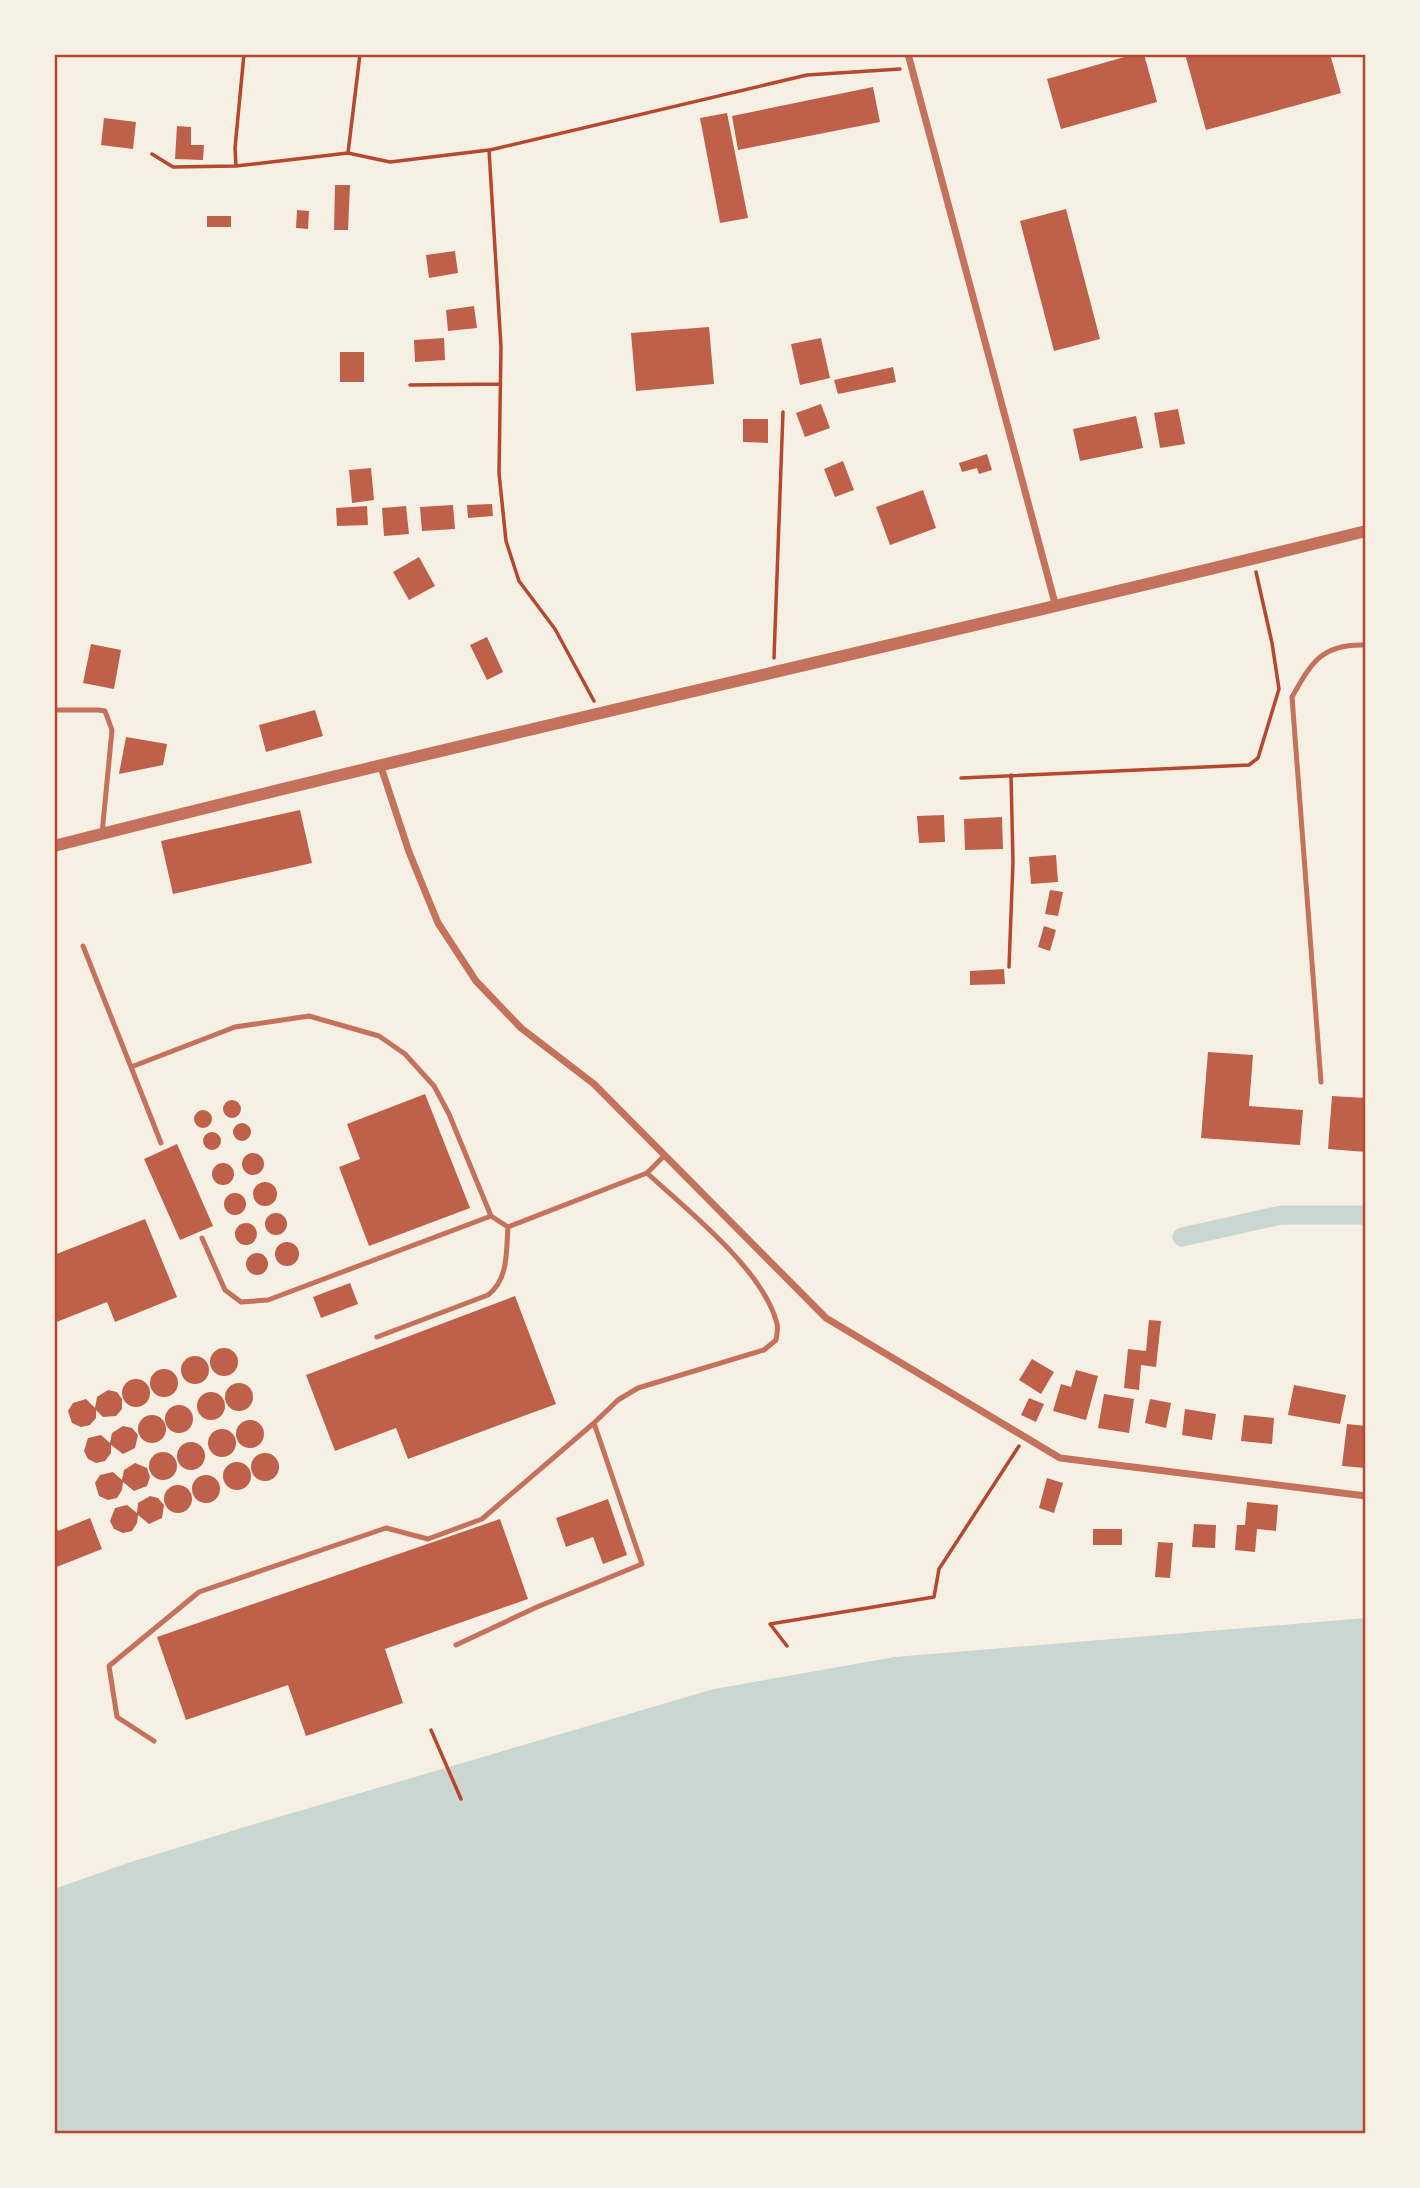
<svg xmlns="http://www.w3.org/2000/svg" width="1420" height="2188" font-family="Helvetica,sans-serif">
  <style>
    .water { fill: #c9d6d2 }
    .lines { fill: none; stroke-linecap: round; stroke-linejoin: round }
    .canal { stroke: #c9d6d2; stroke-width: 19 }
    .building { fill: #bf614a }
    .path { stroke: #b5482f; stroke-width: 3.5 }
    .service { stroke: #c5725c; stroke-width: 5 }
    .minor { stroke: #c5725c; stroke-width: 7 }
    .tertiary { stroke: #c5725c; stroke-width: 12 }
    .neatline { fill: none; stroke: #b5482f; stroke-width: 2.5 }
  </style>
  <rect width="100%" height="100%" fill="#f6efe4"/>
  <path class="water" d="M1366 1618V2134H54V1889L131 1862 245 1827 714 1689 895 1657Z"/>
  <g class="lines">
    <path class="canal" d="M1182 1237 1281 1215H1366"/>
  </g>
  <path class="building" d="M1135 54H1144L1157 102 1061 129 1047 79Z
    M1185 54H1330L1341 93 1206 130Z
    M873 87 880 122 738 150 732 116Z
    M727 113 748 218 720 223 700 118Z
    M104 118 136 122 133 149 101 145Z
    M177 126 191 127V145H204L203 160 175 159Z
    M335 185H350L348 230H334Z
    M1066 209 1100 339 1054 351 1020 221Z
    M297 210 309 211 308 229 296 228Z
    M207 216H231V227H207Z
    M455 251 458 273 429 278 426 255Z
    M474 306 477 328 448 331 446 310Z
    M709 327 714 384 636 391 631 333Z
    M444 338 445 360 415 362 414 340Z
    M821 338 830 378 800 385 791 344Z
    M340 352H364V382H340Z
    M893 367 896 382 838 394 834 380Z
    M821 404 830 428 805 437 796 413Z
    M1178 409 1185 444 1160 448 1154 413Z
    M1136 416 1143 448 1080 461 1073 429Z
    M743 419H768V443L743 442Z
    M987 454 992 470 979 474 977 468 962 472 959 463Z
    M843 461 854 490 835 497 824 469Z
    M371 468 374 500 352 503 349 470Z
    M923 490 936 528 890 545 876 507Z
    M492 504 493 516 468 518 467 505Z
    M453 505 455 529 422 531 420 507Z
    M367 506 368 525 337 526 336 508Z
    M406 506 409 534 384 536 382 508Z
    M419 557 435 586 409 600 393 572Z
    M487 637 503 672 487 680 470 645Z
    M91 644 121 650 114 689 83 683Z
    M315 710 323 736 266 752 259 725Z
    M126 737 167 744 163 765 119 774Z
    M300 810 312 863 173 894 161 841Z
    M944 815 945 842 919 843 917 816Z
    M1002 817 1003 849 965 850 964 819Z
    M1056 855 1058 882 1031 884 1029 857Z
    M1050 890 1063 892 1058 916 1045 914Z
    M1044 926 1056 930 1050 951 1038 947Z
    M1004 969 1005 984 970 985V971Z
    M1208 1052 1253 1055 1249 1106 1303 1110 1300 1145 1201 1138Z
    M425 1094 470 1208 369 1246 339 1167 360 1159 347 1124Z
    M1332 1096 1366 1098V1152L1328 1149Z
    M223 1109a9 9 0 1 1 18 0a9 9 0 1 1-18 0Z
    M194 1119a9 9 0 1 1 18 0a9 9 0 1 1-18 0Z
    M233 1132a9 9 0 1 1 18 0a9 9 0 1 1-18 0Z
    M203 1141a9 9 0 1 1 18 0a9 9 0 1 1-18 0Z
    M177 1144 213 1226 180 1240 144 1159Z
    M242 1164a11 11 0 1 1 22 0a11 11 0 1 1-22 0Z
    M212 1174a11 11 0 1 1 22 0a11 11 0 1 1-22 0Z
    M253 1194a12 12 0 1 1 24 0a12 12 0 1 1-24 0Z
    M224 1204a11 11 0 1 1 22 0a11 11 0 1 1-22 0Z
    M265 1224a11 11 0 1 1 22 0a11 11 0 1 1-22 0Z
    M145 1219 177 1297 115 1322 107 1302 54 1323V1255Z
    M235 1234a11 11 0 1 1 22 0a11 11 0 1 1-22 0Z
    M275 1254a12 12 0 1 1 24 0a12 12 0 1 1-24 0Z
    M246 1264a11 11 0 1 1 22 0a11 11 0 1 1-22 0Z
    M350 1283 358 1304 321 1318 313 1297Z
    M515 1296 556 1404 408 1459 396 1428 335 1451 306 1375Z
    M1149 1320 1161 1321 1156 1367 1141 1365 1139 1390 1124 1388 1128 1349 1146 1351Z
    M210 1362a14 14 0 1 1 28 0a14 14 0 1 1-28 0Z
    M181 1370a14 14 0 1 1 28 0a14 14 0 1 1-28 0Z
    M1032 1359 1054 1372 1041 1394 1019 1380Z
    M150 1383a14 14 0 1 1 28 0a14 14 0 1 1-28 0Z
    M1076 1370 1098 1376 1086 1420 1053 1411 1061 1384 1071 1387Z
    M122 1393a14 14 0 1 1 28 0a14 14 0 1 1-28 0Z
    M225 1397a14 14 0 1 1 28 0a14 14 0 1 1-28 0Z
    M1294 1385 1346 1395 1340 1424 1288 1415Z
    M108 1390 117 1392 122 1399V1409L116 1416 103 1417 96 1410V1418L90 1425 81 1427 72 1423 68 1411 73 1403 86 1399 95 1408 97 1397Z
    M197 1406a14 14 0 1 1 28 0a14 14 0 1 1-28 0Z
    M1104 1394 1134 1399 1129 1433 1098 1428Z
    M1029 1398 1044 1404 1036 1422 1021 1415Z
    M1150 1399 1171 1403 1166 1428 1145 1423Z
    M165 1419a14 14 0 1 1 28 0a14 14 0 1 1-28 0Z
    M1185 1409 1216 1414 1212 1440 1182 1435Z
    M1244 1415 1274 1418 1272 1444 1241 1441Z
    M138 1429a14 14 0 1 1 28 0a14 14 0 1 1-28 0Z
    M236 1434a14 14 0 1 1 28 0a14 14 0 1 1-28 0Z
    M1347 1424 1366 1426V1468L1342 1466Z
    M123 1426 132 1428 138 1435 135 1448 123 1454 111 1445V1453L105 1461 96 1463 88 1459 84 1451 88 1438 101 1435 110 1443 112 1433Z
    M208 1443a14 14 0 1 1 28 0a14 14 0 1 1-28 0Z
    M177 1456a14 14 0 1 1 28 0a14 14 0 1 1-28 0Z
    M149 1466a14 14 0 1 1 28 0a14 14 0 1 1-28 0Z
    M251 1467a14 14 0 1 1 28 0a14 14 0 1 1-28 0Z
    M223 1476a14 14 0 1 1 28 0a14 14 0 1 1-28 0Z
    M135 1463 147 1468 150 1477 147 1486 134 1491 123 1482 122 1490 117 1498 108 1500 99 1496 95 1483 100 1475 113 1472 122 1480 124 1470Z
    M192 1489a14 14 0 1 1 28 0a14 14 0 1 1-28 0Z
    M1047 1478 1063 1483 1054 1513 1039 1508Z
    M164 1499a14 14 0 1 1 28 0a14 14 0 1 1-28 0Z
    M150 1496 158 1498 164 1505 162 1518 149 1524 138 1515 137 1523 132 1531 123 1533 114 1529 110 1521 115 1508 127 1505 137 1513 138 1503Z
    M608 1499 627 1555 603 1564 593 1537 566 1547 556 1518Z
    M1247 1502 1278 1505 1276 1531 1257 1529 1255 1552 1235 1550 1237 1525H1245Z
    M90 1518 102 1549 54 1568V1521L58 1531Z
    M500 1519 528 1599 385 1649 403 1703 306 1736 288 1685 186 1720 157 1637Z
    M1194 1524 1216 1525 1215 1548 1192 1547Z
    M1093 1529H1122V1545H1093Z
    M1158 1542 1173 1543 1170 1578 1155 1577Z"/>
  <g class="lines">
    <path class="path" d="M360 54 348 153 390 162 489 150 501 347 499 473 506 541 519 581 555 629 594 701
      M490 150 807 75 900 69
      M152 154 173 167 236 166 348 153
      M236 166 235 148 244 54
      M410 385 500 384
      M774 658 783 412
      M961 778 1249 765 1258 758 1279 689 1272 643 1256 572
      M1009 967 1013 862 1011 775
      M787 1646 770 1624 934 1597 939 1569 1019 1446
      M431 1730 461 1799"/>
    <path class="service" d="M54 710H98L105 711 112 730 102 834
      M83 946 131 1067 235 1027 309 1016 379 1036 405 1054 434 1086 449 1114 491 1216
      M131 1067 161 1143
      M1321 1082 1292 697C1311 663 1322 643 1366 645
      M202 1238 225 1290 241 1302 268 1300 491 1216 508 1227 647 1173 665 1155
      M377 1337 488 1295C509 1279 506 1251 508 1227
      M456 1645 537 1607 642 1564 594 1423
      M154 1741 117 1717 109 1666 199 1592 386 1528 428 1539 482 1519 594 1423 618 1400 638 1388 764 1350 776 1340C777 1335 778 1328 777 1324 764 1270 687 1210 647 1173"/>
    <path class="minor" d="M908 54 1056 607
      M380 764 409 852 438 923 476 981 521 1028 594 1084 826 1318 1060 1458 1366 1496"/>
    <path class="tertiary" d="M54 846C490 735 929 639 1366 531"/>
  </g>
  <rect width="1420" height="2188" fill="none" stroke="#f6efe4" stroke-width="112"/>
  <rect x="56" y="56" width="1308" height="2076" class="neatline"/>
</svg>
